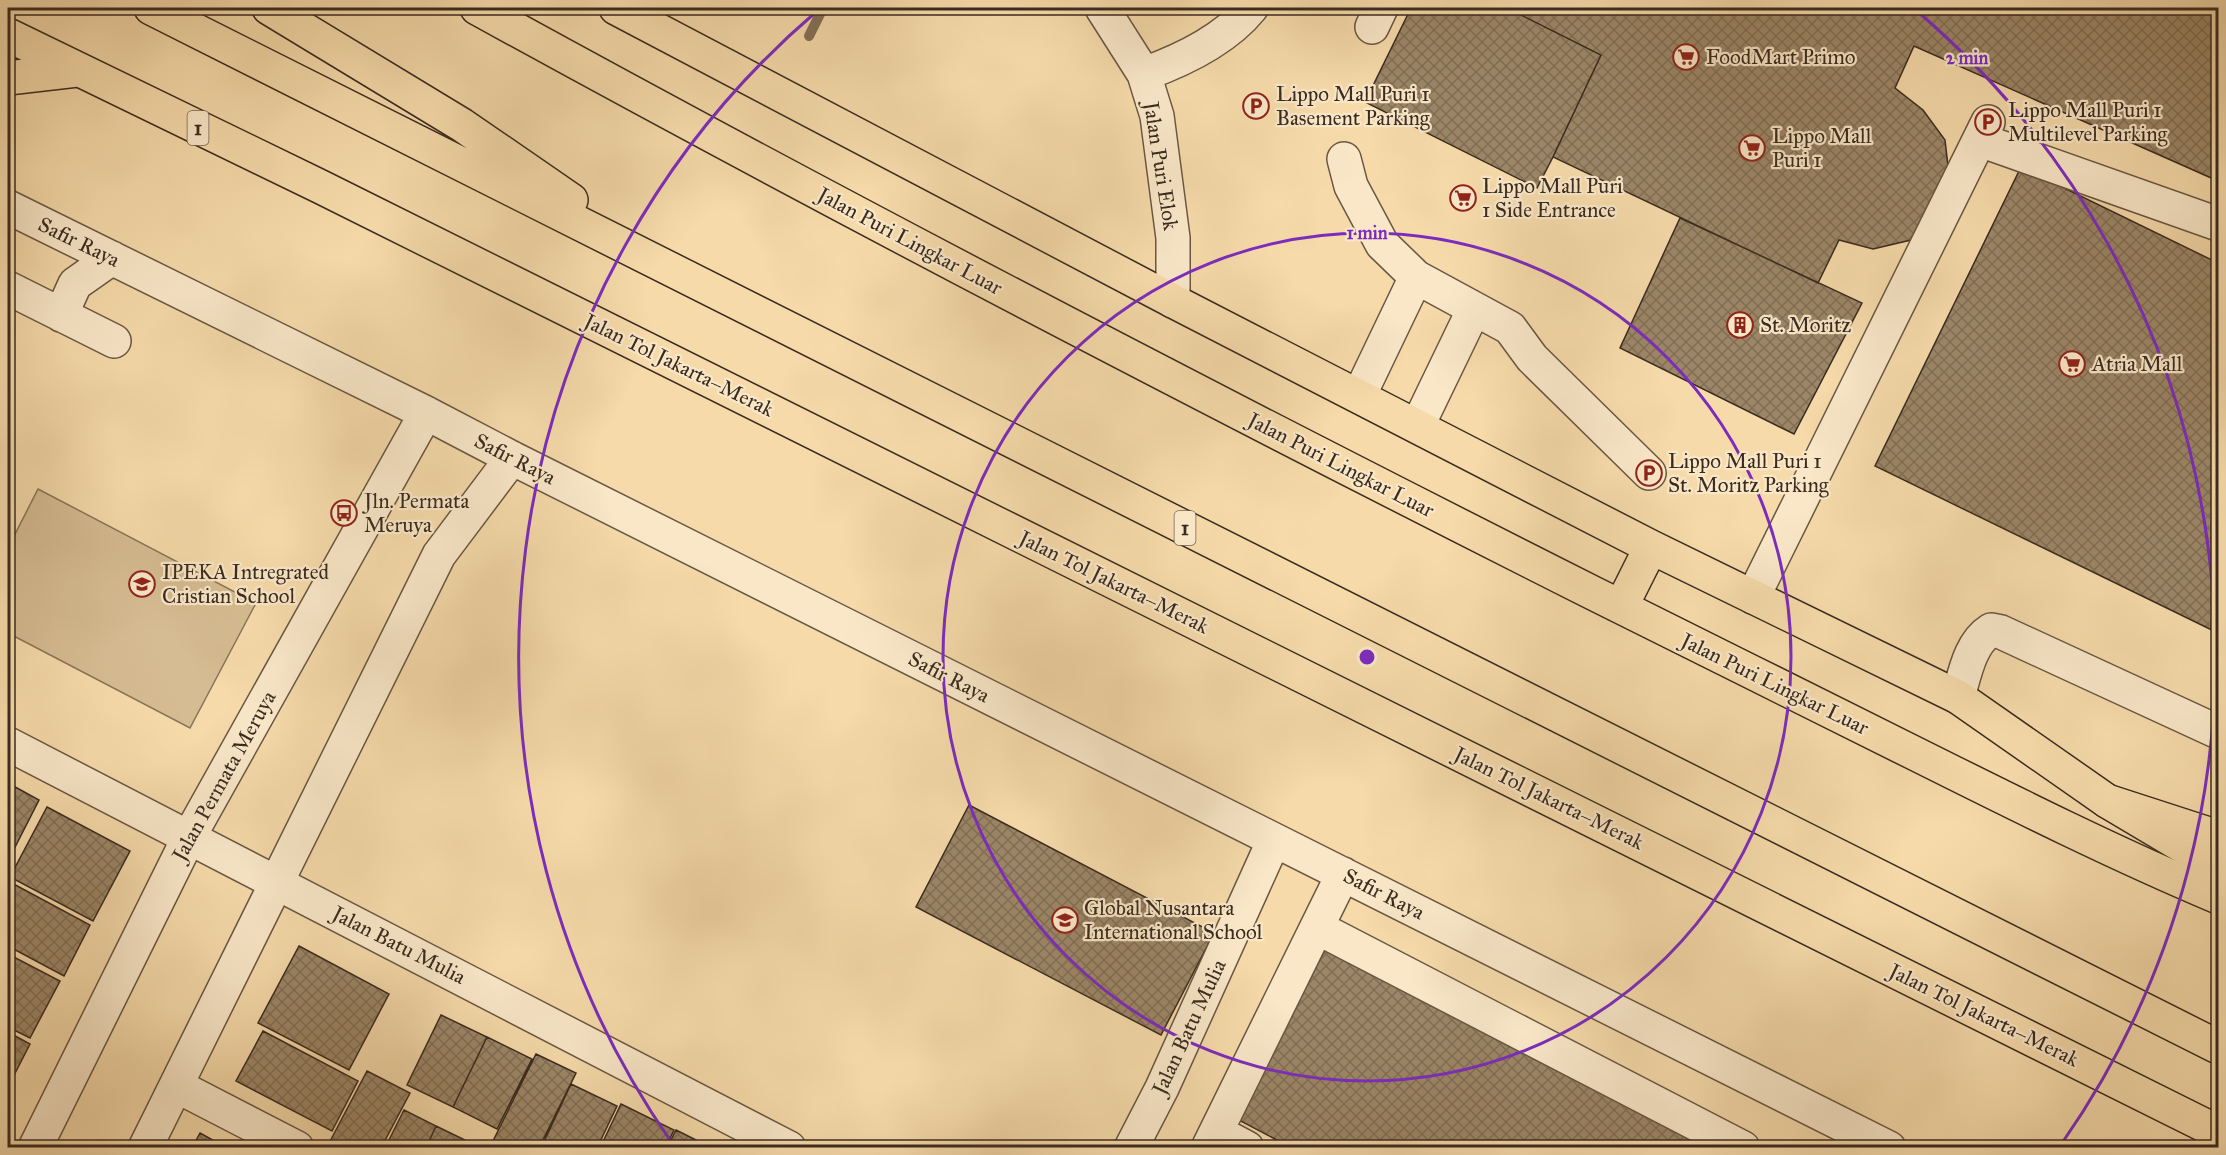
<svg xmlns="http://www.w3.org/2000/svg" width="2226" height="1155" font-family="'IM FELL Great Primer',serif">
  <style>
    .pitch { fill: #d6bc92; stroke: #887458; stroke-width: 1.5 }
    .lines { fill: none; stroke-linecap: round; stroke-linejoin: round }
    .stream { stroke: #847056; stroke-width: 10 }
    .building { fill: url(#building-cross-hatch); stroke: #3a2b1f; stroke-width: 1.5 }
    .minor-casing { stroke: #695742; stroke-width: 36 }
    .major-casing { stroke: #3a2b1f; stroke-width: 36 }
    .highway-casing { stroke: #3a2b1f; stroke-width: 36 }
    .minor { stroke: #f9e7c8; stroke-width: 33 }
    .major { stroke: #f6daaa; stroke-width: 33 }
    .highway { stroke: #f6daaa; stroke-width: 33 }
    .ring { fill: none; stroke: #7b2cbf; stroke-width: 3 }
    .labels { text-anchor: middle; stroke-width: 4.5; stroke-linejoin: round; paint-order: stroke }
    .shield { fill: #f9e7c8; stroke: #736352; stroke-width: 1.5 }
    .shield-label { font-size: 20px; font-weight: bold; fill: #3a2b1f }
    .poi-label { font-size: 21px; fill: #3a2b1f; stroke: #f9e7c8; text-anchor: start }
    .street-label { font-size: 21px; fill: #3a2b1f; stroke: #f9e7c8 }
    .centre { fill: #7b2cbf; stroke: #f9e7c8; stroke-width: 3 }
    .ring-label { font-size: 18px; text-anchor: middle; font-weight: bold; fill: #7b2cbf; stroke: #f9e7c8; stroke-width: 4.5; stroke-linejoin: round; paint-order: stroke }
  </style>
  <defs>
    <pattern id="building-cross-hatch" width="8" height="8" patternUnits="userSpaceOnUse" patternTransform="scale(1.5)"><rect width="8" height="8" fill="#9c8667"/><path d="M0 0l8 8M0 8l8-8" fill="none" stroke="#806e54"/></pattern>
  </defs>
  <rect width="100%" height="100%" fill="#f6daaa"/>
  <filter id="stains"><feTurbulence type="fractalNoise" baseFrequency=".00333" numOctaves="4"/><feColorMatrix values="0 0 0 0 .2 0 0 0 0 .09 0 0 0 0 .02 0 0 0 .5 -.17"/></filter>
  <radialGradient id="worn" r=".72"><stop offset=".6" stop-color="#630" stop-opacity="0"/><stop offset="1" stop-color="#630" stop-opacity=".3"/></radialGradient>
  <path class="pitch" d="M38 489 256 603 190 728 8 633V548Z"/>
  <g class="lines">
    <path class="stream" d="M809 36 823 8"/>
  </g>
  <path class="building" d="M1411 8H1507L1601 55 1553 157 1537 188 1365 102Z
    M1507 8H2218V181L1914 46 1895 88 1923 110 1945 140 1949 175 1936 208 1911 240 1873 249 1839 240 1818 283 1553 157 1601 55Z
    M2021 167 2218 263V633L1875 466Z
    M1680 218 1862 303 1794 434 1620 348Z
    M8 783 39 800 8 861Z
    M969 805 1214 933 1161 1035 916 907Z
    M47 807 130 851 93 921 10 877Z
    M8 881 90 925 64 976 8 946Z
    M299 946 389 994 349 1070 258 1023Z
    M1327 946 1714 1148H1292L1235 1118Z
    M8 954 60 981 30 1038 8 1027Z
    M441 1015 487 1037 453 1107 407 1085Z
    M263 1031 358 1081 332 1131 236 1081Z
    M8 1032 30 1044 8 1087Z
    M487 1037 532 1059 497 1129 453 1107Z
    M536 1054 576 1073 539 1148H506L493 1141Z
    M367 1071 410 1093 381 1148H328L327 1147Z
    M571 1084 617 1106 597 1148H541Z
    M621 1104 674 1130 665 1148H600Z
    M404 1110 436 1126 426 1148H385Z
    M436 1126 475 1145 474 1148H426Z
    M676 1130 712 1148H667Z
    M200 1133 227 1148H192Z"/>
  <g class="lines">
    <g class="minor-casing">
      <path id="minor" d="M1102 8 1144 74 1157 116 1173 238V301
        M1372 27 1381 8
        M1144 74C1183 60 1225 40 1251 8
        M1980 140 2218 224
        M1344 159 1351 186 1382 244 1416 277 1510 328 1532 358 1649 473
        M8 207 426 413 512 458 1889 1148
        M8 288 114 341
        M61 315 75 284 112 258
        M1359 396 1416 277
        M1418 425 1474 309
        M1753 597 1988 122
        M1958 697C1965 673 1970 643 1991 630L2001 632 2218 732
        M8 744 789 1148
        M1318 928 1743 1148
        M177 1086 297 1148
        M1217 1132 1247 1148
        M35 1148 189 837 426 413
        M145 1148 439 555 512 458
        M1131 1148 1162 1088 1274 840
        M1208 1148 1343 874"/>
    </g>
    <g class="major-casing">
      <path id="major" d="M477 8C844 210 1216 403 1591 592 1699 646 1808 700 1916 754 2016 804 2116 854 2218 897
        M616 8 1173 301 1651 547 1958 697 2107 801 2218 837
        M1621 607 1651 547"/>
    </g>
    <g class="highway-casing">
      <path id="highway" d="M151 8 2218 1047
        M269 8 462 125 571 200
        M8 35 319 186 2218 1132
        M8 78 77 70
        M2107 801 2218 867"/>
    </g>
    <use href="#minor" class="minor"/>
    <use href="#major" class="major"/>
    <use href="#highway" class="highway"/>
  </g>
  <g class="ring">
    <circle cx="1367" cy="657" r="424"/>
    <path d="M672 1143A848 848 0 0 1 816 12M1918 12A848 848 0 0 1 2062 1143"/>
  </g>
  <defs>
    <g id="supermarket-ring" transform="scale(1.35)"><circle r="9.5" fill="#f9e7c8" stroke="#8f2418" stroke-width="1.5"/><path d="M-6-5.5h2.5l.6 2H6L4.5 2H-2.5L-4.4-4H-6ZM-1.5 3.2a1.3 1.3 0 1 0 .1 0ZM3 3.2a1.3 1.3 0 1 0 .1 0Z" fill="#8f2418"/></g>
    <g id="parking-ring" transform="scale(1.35)"><circle r="9.5" fill="#f9e7c8" stroke="#8f2418" stroke-width="1.5"/><path d="M-3.5-5.5H1a3.5 3.5 0 0 1 0 7H-1V5.5H-3.5ZM-1-3.4V-.6H.8a1.4 1.4 0 0 0 0-2.8Z" fill="#8f2418"/></g>
    <g id="building-ring" transform="scale(1.35)"><circle r="9.5" fill="#f9e7c8" stroke="#8f2418" stroke-width="1.5"/><path d="M-4-6H4V6H1V3H-1V6H-4ZM-2.5-4.3h1.7v1.8h-1.7ZM.8-4.3h1.7v1.8H.8ZM-2.5-1h1.7V.8h-1.7ZM.8-1h1.7V.8H.8Z" fill="#8f2418"/></g>
    <g id="bus-ring" transform="scale(1.35)"><circle r="9.5" fill="#f9e7c8" stroke="#8f2418" stroke-width="1.5"/><path d="M-5-6H5V4H4V6H2V4H-2V6H-4V4H-5ZM-3.5-4V0h7V-4ZM-3.5 1.2v1.5H-2V1.2ZM2 1.2v1.5H3.5V1.2Z" fill="#8f2418"/></g>
    <g id="school-ring" transform="scale(1.35)"><circle r="9.5" fill="#f9e7c8" stroke="#8f2418" stroke-width="1.5"/><path d="M0-5L7-2L0 1L-7-2ZM-4 1L0 2.5L4 1V4Q0 6-4 4Z" fill="#8f2418"/></g>
  </defs>
  <g fill-rule="evenodd">
    <use href="#supermarket-ring" x="1686" y="57"/>
    <use href="#parking-ring" x="1256" y="106"/>
    <use href="#parking-ring" x="1988" y="122"/>
    <use href="#supermarket-ring" x="1752" y="148"/>
    <use href="#supermarket-ring" x="1463" y="198"/>
    <use href="#building-ring" x="1740" y="325"/>
    <use href="#supermarket-ring" x="2072" y="364"/>
    <use href="#parking-ring" x="1649" y="473"/>
    <use href="#bus-ring" x="344" y="513"/>
    <use href="#school-ring" x="142" y="584"/>
    <use href="#school-ring" x="1065" y="920"/>
  </g>
  <g class="labels">
    <g class="shield">
      <rect x="187.5" y="111" width="21" height="34" rx="4.5"/>
      <rect x="1174.5" y="511" width="21" height="34" rx="4.5"/>
    </g>
    <g class="shield-label">
      <text x="198" y="135">1</text>
      <text x="1185" y="535">1</text>
    </g>
    <g class="poi-label">
      <text x="1706" y="64">FoodMart Primo</text>
      <text x="1276" y="101">Lippo Mall Puri 1<tspan x="1276" dy="24">Basement Parking</tspan></text>
      <text x="2008" y="117">Lippo Mall Puri 1<tspan x="2008" dy="24">Multilevel Parking</tspan></text>
      <text x="1772" y="143">Lippo Mall<tspan x="1772" dy="24">Puri 1</tspan></text>
      <text x="1482" y="193">Lippo Mall Puri<tspan x="1482" dy="24">1 Side Entrance</tspan></text>
      <text x="1760" y="332">St. Moritz</text>
      <text x="2092" y="371">Atria Mall</text>
      <text x="1668" y="468">Lippo Mall Puri 1<tspan x="1668" dy="24">St. Moritz Parking</tspan></text>
      <text x="364" y="508">Jln. Permata<tspan x="364" dy="24">Meruya</tspan></text>
      <text x="162" y="579">IPEKA Intregrated<tspan x="162" dy="24">Cristian School</tspan></text>
      <text x="1084" y="915">Global Nusantara<tspan x="1084" dy="24">International School</tspan></text>
    </g>
    <g class="street-label">
      <text transform="translate(1161 166) rotate(81)" y="7">Jalan Puri Elok</text>
      <text transform="translate(910 241) rotate(28)" y="7">Jalan Puri Lingkar Luar</text>
      <text transform="translate(79 242) rotate(26)" y="7">Safir Raya</text>
      <text transform="translate(679 365) rotate(26)" y="7">Jalan Tol Jakarta–Merak</text>
      <text transform="translate(515 459) rotate(27)" y="7">Safir Raya</text>
      <text transform="translate(1341 465) rotate(27)" y="7">Jalan Puri Lingkar Luar</text>
      <text transform="translate(1114 582) rotate(26)" y="7">Jalan Tol Jakarta–Merak</text>
      <text transform="translate(949 677) rotate(27)" y="7">Safir Raya</text>
      <text transform="translate(1775 684) rotate(26)" y="7">Jalan Puri Lingkar Luar</text>
      <text transform="translate(224 776) rotate(-61)" y="7">Jalan Permata Meruya</text>
      <text transform="translate(1549 798) rotate(26)" y="7">Jalan Tol Jakarta–Merak</text>
      <text transform="translate(1384 894) rotate(27)" y="7">Safir Raya</text>
      <text transform="translate(399 945) rotate(27)" y="7">Jalan Batu Mulia</text>
      <text transform="translate(1984 1015) rotate(26)" y="7">Jalan Tol Jakarta–Merak</text>
      <text transform="translate(1189 1027) rotate(-65)" y="7">Jalan Batu Mulia</text>
    </g>
  </g>
  <circle cx="1367" cy="657" r="9" class="centre"/>
  <g class="ring-label">
    <text x="1967" y="64">2 min</text>
    <text x="1367" y="239">1 min</text>
  </g>
  <rect width="2226" height="1155" fill="none" stroke="#f6daaa" stroke-width="30"/>
  <rect x="9" y="9" width="2208" height="1137" fill="none" stroke="#3a2b1f" stroke-width="3"/>
  <rect x="15" y="15" width="2196" height="1125" fill="none" stroke="#3a2b1f" stroke-width="1.5"/>
  <rect width="100%" height="100%" filter="url(#stains)"/>
  <rect width="100%" height="100%" fill="url(#worn)"/>
</svg>
